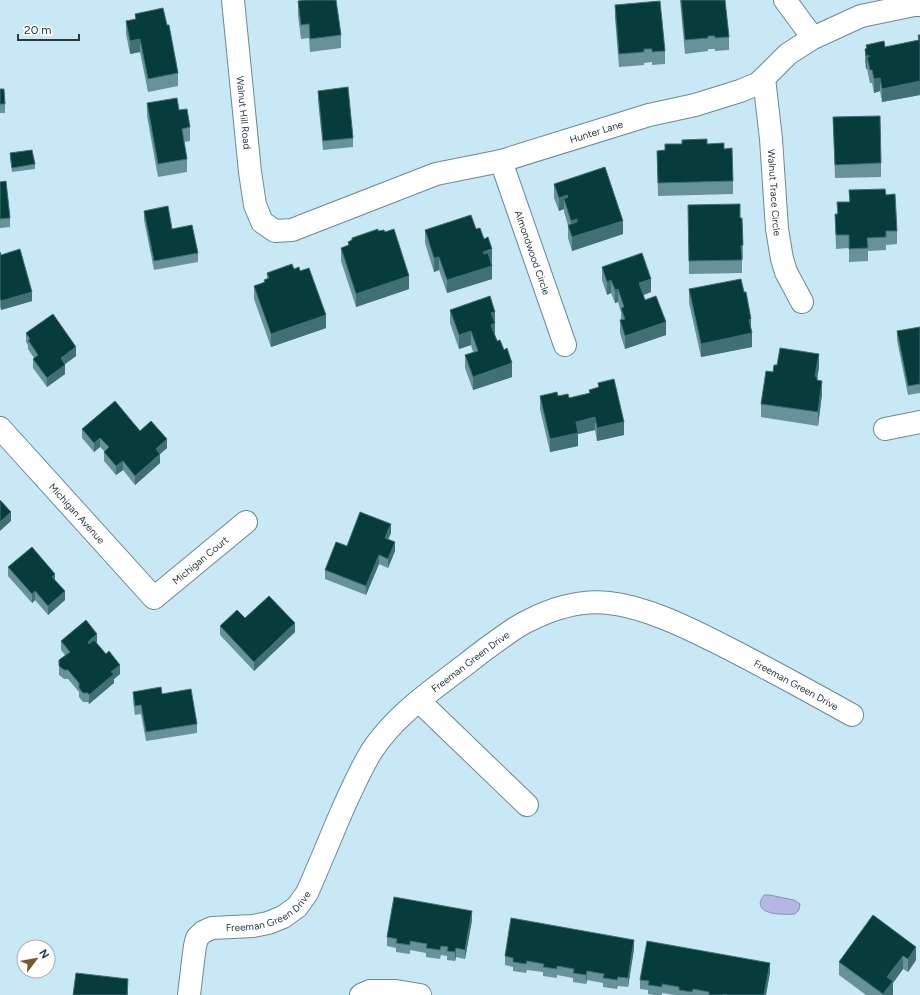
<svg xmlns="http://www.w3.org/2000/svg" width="920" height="995" font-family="Figtree,sans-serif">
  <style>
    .water { fill: #b6b6e4; stroke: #8c90b2 }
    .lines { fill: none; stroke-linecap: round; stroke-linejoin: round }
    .minor-casing { stroke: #6b8995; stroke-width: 24 }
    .minor { stroke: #fff; stroke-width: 22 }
    .wall { fill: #679299 }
    .shaded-wall { fill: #407074 }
    .building { fill: #063c3c; stroke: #407074 }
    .labels { text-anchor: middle; stroke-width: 4; stroke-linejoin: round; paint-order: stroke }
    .street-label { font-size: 10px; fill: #2b383d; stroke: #fff }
  </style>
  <rect width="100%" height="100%" fill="#c8e8f6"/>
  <path class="water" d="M764 895H769L794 900 800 904 799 910 795 914C783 915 749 915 764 895Z"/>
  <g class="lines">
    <g class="minor-casing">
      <g id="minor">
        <path id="s1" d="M233 0 250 172 255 205 262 222 275 231 292 230 436 174 501 161 649 115 695 105 740 91 757 84 764 78 788 54 813 38 861 16 914 5H920"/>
        <path d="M785 0 813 38"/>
        <path id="s2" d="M764 78 771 139 777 229 782 259 786 272 802 302"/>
        <path id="s3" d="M501 161 565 345"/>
        <path id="s4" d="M0 428 154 598 246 522"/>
        <path d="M885 429 920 422"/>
        <path d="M419 701 527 805"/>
        <path id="s5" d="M189 995 193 961 195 946 197 938 203 932 212 928 253 926 268 923 283 917 297 907 307 893C318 868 328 844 338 820 348 797 358 774 371 752 394 716 431 691 465 665 480 653 495 642 511 631 517 627 523 623 530 620 554 608 582 600 609 603 645 607 684 626 716 642 762 665 807 690 852 715"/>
        <path d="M361 995 370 991H396L420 995"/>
      </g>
    </g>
    <use href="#minor" class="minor"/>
  </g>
  <path class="wall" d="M305 0H336L341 35V48L310 52 309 38 301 39 298 15V1Z
    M680 0H725L729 37V50L715 51V49H708V51L685 54Z
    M615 5 665 51V64L652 65V62L644 63V65L619 67 615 18Z
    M135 14 167 25 178 73V86L148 92 140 52 130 54 126 34V21L135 19Z
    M918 35H920V95L882 102 880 91 874 93 872 83H870L867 69H866L865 62V49H866V45L885 47 918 40Z
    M0 89 5 104V113H0Z
    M318 91 353 138V147L323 150 318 100Z
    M147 103 179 110 190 127V141L184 142 187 159V172L158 177 147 116Z
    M833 117 881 163V177L835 178Z
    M707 144 724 149 733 181V194L658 196 657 151 665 150Z
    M10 153 35 164V169L12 172 10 158Z
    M0 182 10 218V227L0 228Z
    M554 184 623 234 572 251 568 238V225L564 212V209L559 211 554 198Z
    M849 190 886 195 897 231V244L886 245V250L868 251V261L849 262V248L836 249 835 214H837V202H849Z
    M688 205 740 218 743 245V259H742V273L689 274Z
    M144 211 172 229 198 253V262L154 270 144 220Z
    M476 229 492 262V279L447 293 439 270 434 272 425 243V230Z
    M378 231 409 289 356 307 341 261V248L348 245V242L352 240V238Z
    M0 252 1 255 32 301 1 310 0 307Z
    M602 267 651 292 643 295 645 300 666 335 625 349 620 333V320H621V312L618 302 615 303 611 293 607 295 602 280Z
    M294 269 326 328 271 347 254 299V286L264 283V280L267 279V273Z
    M689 289 751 331 752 347 701 357 689 303Z
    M450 310 495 312V335L512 377 473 390 465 368V355L473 352 471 345 459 349 450 323Z
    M920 327V393L908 395 897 340V331Z
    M26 333 76 356 65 364V374L47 387 33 368V359L34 358 28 349V345L26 342Z
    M819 367 817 380 822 394 818 426 761 417V404L773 372Z
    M598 383 624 435 597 441 595 430 578 434V446L550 452 540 409V396H558L569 398 589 394V390L598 388Z
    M82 429 140 431 167 448 160 454V463L135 485 123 470 116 475 104 461V451L100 447 94 452 82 438Z
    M391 533 388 539 395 551 388 568 379 564 366 595 325 579V570L347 546Z
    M8 567 55 580 65 600 48 615 35 600 32 603 8 576Z
    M245 618 295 632 254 671 220 635V626Z
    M61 641 97 643V644L120 674 114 679V683L89 704 88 702H83L79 697V692L68 679H64L59 675V666L65 655 61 650Z
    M133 692 162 694 197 724V733L146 741 141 714 135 715 133 701Z
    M873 915 916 960 908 972 903 969 893 983V995H866L839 975V962Z
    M472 920 465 959 456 957 455 961 447 960V956L441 955 440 959 426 957V953L410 950V954L396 952V948L387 946V937Z
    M634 949 628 987 618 986 617 989 603 987V983L587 980 586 984 573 982V978L557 975V978L543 976V972L527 970 526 973 513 971V967L505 965V956Z
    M770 972 766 995H675L662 993V995H654L648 994V990L640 989V980Z"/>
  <path class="shaded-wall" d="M140 39V52L130 54V41Z
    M869 55V63L867 57V69H866V56Z
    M880 78V91L874 93V79Z
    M920 81V95L882 102V89Z
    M567 195V208L564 199V209L559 211V198Z
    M577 219V233L571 234V221Z
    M623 221V234L572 251V237Z
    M492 249V262L483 265V252Z
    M439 257V270L434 272V258Z
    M492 266V279L447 293V280Z
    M409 276V289L356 307V294Z
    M651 279V292L639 297V283Z
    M611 280V293L607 295V282Z
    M618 289V302L615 303V290Z
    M32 292V301L1 310V301Z
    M495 312V337L491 338V313Z
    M326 315V328L271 347V334Z
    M751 319V332L749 320Z
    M666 322V335L625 349V336Z
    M471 331V345L459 349V335Z
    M752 333V347L701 357V344Z
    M76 347V356L61 367V358Z
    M819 354V367L817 378V390L815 376Z
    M512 363V377L473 390V377Z
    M65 365V374L47 387V378Z
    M822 381V394L818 426V412Z
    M595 417V430L578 434V446L550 452V439L576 422Z
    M624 422V435L597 441V428Z
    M100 438V447L94 452V443Z
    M167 439V448L160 454V463L135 485V476L156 449Z
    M123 461V470L116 475V466Z
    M11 512V521L0 531V522Z
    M391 524V533L385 547V538Z
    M395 542V551L388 568V559Z
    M379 555V564L366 595V586Z
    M55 574V583L52 577Z
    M35 591V600L32 603V594Z
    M65 591V600L48 615V606Z
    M295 623V632L254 671V662Z
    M97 634V643L88 651V642Z
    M120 665V674L114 679V683L89 704V695L111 672Z
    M472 911V920L465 959V950Z
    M634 940V949L628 987V978Z
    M916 947V960L908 972V959Z
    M456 948V957L455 961V952Z
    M903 956V969L893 983V995H883L887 977Z
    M770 963V972L766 995H764Z
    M587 971V980L586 984V975Z
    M128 979V995H127Z"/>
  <path class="building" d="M306 0H336L341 35 310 39 309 24 301 25 298 1Z
    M681 0H725L729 37 715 38V36H708V38L685 40Z
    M660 1 665 51 652 52V49H644V52L619 54 615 5Z
    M163 8 167 25H169L178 73 148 79 140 39 130 41 126 21 136 19 135 14Z
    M918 35H920V81L882 89 880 78 874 79 872 70H870L867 57H869V55L866 56 865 49 867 48 866 45 884 41 885 47 919 40Z
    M348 87 353 138 323 141 318 91Z
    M0 89H4L5 104H0Z
    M177 98 179 110 187 109 190 127 182 129 187 159 158 164 147 103Z
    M880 116 881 163 835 165 833 117Z
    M707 139V144L724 143V149L732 148 733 181 658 183 657 151 665 150V144H682V140Z
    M32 150 35 164 12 168 10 153Z
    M605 167 623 221 572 237 568 225 577 222V219L571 221 564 199 568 197 567 195 559 198 554 184Z
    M6 181 10 218 0 219V182Z
    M885 189 886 195 895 194 897 231H886V237L867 238 868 248 849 249V235H836L835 214H838L837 202H850L849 190Z
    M740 204V218H742L743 245 741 246 742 260 689 261 688 205Z
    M168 206 172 229 192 225 198 253 154 261 144 211Z
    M471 215 476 229 480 228 484 239 488 237 492 249 483 252 484 254 488 253 492 266 447 280 439 257 434 258 425 230Z
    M378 229V231L384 230 385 232 394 229 409 276 356 294 341 248 349 245 348 242 352 240V238Z
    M20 249 32 292 1 301 0 298V252L1 255Z
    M642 253 651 279 639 283 645 300 656 296 666 322 625 336 620 320 625 319 621 308 624 307 618 289 615 290 611 280 607 282 602 267Z
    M292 264 294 269 299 267 300 271 309 268 326 315 271 334 254 286 265 282 264 280 269 278 267 273Z
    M741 279 744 292H746L751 319 749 320 752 333 701 344 689 289Z
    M490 296 495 312 491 313 495 323 491 325 497 341 500 340 504 350 507 348 512 363 473 377 465 355 478 351 471 331 459 335 450 310Z
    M53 314 76 347 61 358 65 365 47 378 33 359 38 355 28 340 30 339 26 333Z
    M920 327V384L908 386 897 331Z
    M780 348 819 354 815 376 817 377V380L822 381 818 412 761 404 766 371 773 372 774 365H777Z
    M614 379 624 422 597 428 595 417 576 422 578 433 550 439 540 396 557 392 558 396 568 394 569 398 590 393 589 390 599 387 598 383Z
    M115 401 140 431 151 421 167 439 156 449 160 454 135 476 123 461 116 466 104 452 109 447 100 438 94 443 82 429Z
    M0 500 11 512 0 522Z
    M360 512 391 524 385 538 395 542 388 559 379 555 366 586 325 570 336 542 347 546Z
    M32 547 55 574 52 577 65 591 48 606 35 591 32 594 8 567Z
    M269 596 295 623 254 662 220 626 237 610 245 618Z
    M86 620 97 634 88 642 89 644 94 640 106 654 109 651 120 665 111 672 114 674 89 695 88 693H83L79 688V683L68 670H64L59 666V660L70 652 61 641Z
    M161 687 162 694 191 689 197 724 146 732 141 705 135 706 133 692Z
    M394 897 472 911 465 950 456 948 455 952 447 951 448 947 441 946 440 950 426 948 427 944 410 941V945L396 943 397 939 387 937Z
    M873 915 916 947 908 959 903 956 887 977 893 981 883 994 839 962Z
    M511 918 634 940 628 978 618 977 617 980 603 978 604 974 587 971 586 975 573 973 574 969 557 966V969L543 967 544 964 527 961 526 964 513 962V958L505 956Z
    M647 941 770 963 764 995H728L723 994V995H709V992L693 989 692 992 679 990V987L662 984V987L648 985 649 981 640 980Z
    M76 973 128 979 127 995H73Z"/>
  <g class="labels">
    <g class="street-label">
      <text dy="4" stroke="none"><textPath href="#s1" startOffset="113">Walnut Hill Road</textPath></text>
      <text dy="4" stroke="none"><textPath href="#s1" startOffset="578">Hunter Lane</textPath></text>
      <text dy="4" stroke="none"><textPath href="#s2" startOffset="115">Walnut Trace Circle</textPath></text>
      <text dy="4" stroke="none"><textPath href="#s3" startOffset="97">Almondwood Circle</textPath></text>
      <text dy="4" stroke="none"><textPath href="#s4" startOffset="115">Michigan Avenue</textPath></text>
      <text dy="4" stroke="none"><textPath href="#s4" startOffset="289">Michigan Court</textPath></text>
      <text dy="4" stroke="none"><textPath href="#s5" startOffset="473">Freeman Green Drive</textPath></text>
      <text dy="4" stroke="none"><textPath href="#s5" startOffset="833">Freeman Green Drive</textPath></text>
      <text dy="4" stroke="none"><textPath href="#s5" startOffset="137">Freeman Green Drive</textPath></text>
    </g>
  </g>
  <g transform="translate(36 959) rotate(58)"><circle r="19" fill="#ffffff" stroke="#aaafb1"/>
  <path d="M0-3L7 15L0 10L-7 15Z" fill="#78592e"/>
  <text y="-6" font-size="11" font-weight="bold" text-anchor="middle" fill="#2b383d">N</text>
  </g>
  <path d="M18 34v6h61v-6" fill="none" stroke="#2b383d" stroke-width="2"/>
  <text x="24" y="34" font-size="12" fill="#2b383d" stroke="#ffffff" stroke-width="3" paint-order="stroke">20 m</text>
</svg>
